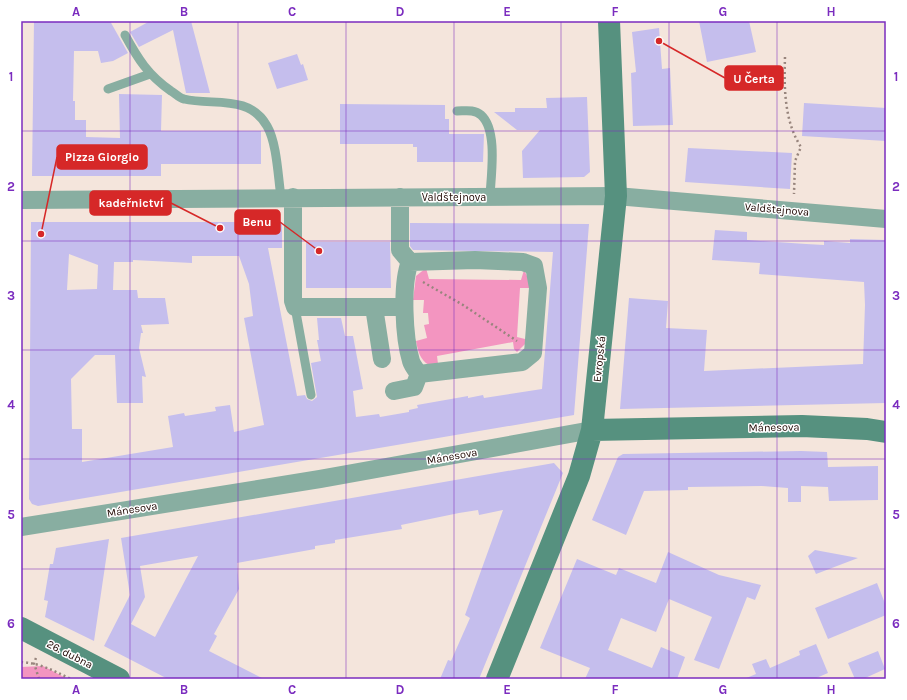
<svg xmlns="http://www.w3.org/2000/svg" width="907" height="700" font-family="Karla,sans-serif">
  <style>
    .green { fill: #f395c0 }
    .building { fill: #c5beed; fill-rule: evenodd }
    .lines { fill: none; stroke-linecap: round; stroke-linejoin: round }
    .path { stroke: #98857d; stroke-width: 2.5; stroke-dasharray: 2 3; stroke-linecap: butt }
    .lane { stroke: #88aea1; stroke-width: 9 }
    .street { stroke: #88aea1; stroke-width: 18 }
    .secondary { stroke: #56917f; stroke-width: 22 }
    .grid { fill: none; stroke: #7b2cbf; stroke-width: 1; stroke-opacity: 0.55 }
    .labels { text-anchor: middle; stroke-width: 3; stroke-linejoin: round; paint-order: stroke }
    .street-label { font-size: 11px; fill: #1e0600; stroke: #fff }
    .leader { fill: none; stroke: #d62828; stroke-width: 1.5 }
    .callout-dot { fill: #d62828; stroke: #fff; stroke-width: 1.5 }
    .callout { fill: #d62828; stroke: #d62828; stroke-width: 1.5 }
    .callout-label { font-size: 12px; text-anchor: middle; font-weight: bold; fill: #fff }
    .neatline { fill: none; stroke: #7b2cbf; stroke-width: 1.5 }
    .grid-label { font-size: 13px; text-anchor: middle; font-weight: bold; fill: #7b2cbf }
  </style>
  <rect width="100%" height="100%" fill="#f4e5dc"/>
  <path class="green" d="M426 268 429 279 521 280 524 270 533 288H520L517 337 525 339 527 342 517 352 514 349 513 342 437 356 438 364 429 365C420 360 418 351 416 341L427 338 424 325 429 324 428 313H423L424 300H413L416 276Z
    M43 666 68 679H21V667Z"/>
  <path class="building" d="M34 21H110L128 53 113 61 101 63 98 51H74L73 101H75V120H86V137L120 138 119 94 162 95 161 131H261V164H161V176H32Z
    M150 21H191L210 93H186L173 30 139 47 130 32Z
    M699 21H749L756 52 707 62Z
    M659 28 662 69 670 68 673 125 633 126 631 73 636 72 632 32Z
    M297 54 301 65 303 64 308 80 277 89 268 63Z
    M587 97 590 172 584 177 523 178 522 151 540 130H517L494 112H515V108H547L546 98Z
    M804 103 886 108V141L802 136Z
    M340 104 445 105V119H449V134H484L483 162H417V147H413V144H340Z
    M688 148 792 153 790 189 685 182Z
    M31 222H282V248H268L297 396 305 395 307 399 312 401 317 397 311 363 321 361 317 340H319L317 318H341L345 336H353L363 389 353 391 356 417 379 414 380 417 409 412V410L418 408 417 405 468 396V398L483 395 484 398 542 389 553 252 413 250 410 246V223L589 224 574 415 38 506 32 504 29 499ZM69 254 98 265 97 289 67 290ZM192 256H239L249 284 253 316 244 318 264 425 234 432 230 405 215 407 216 411 185 416 184 413 168 416 173 447 82 462V429H72L71 379 95 355H115L117 403H143L142 376 146 377 139 348 141 333H143L141 325 169 324 165 298H138L137 290H113L114 262H133V260L192 263Z
    M715 230 747 232V240L806 244 824 245V241L850 243V239L886 240V403L620 409 629 298 668 301 666 328 707 330 704 371 863 364 865 305 864 282 759 274 760 263 712 260Z
    M306 242H390L391 288H306Z
    M801 451 827 452 828 467 878 466V500L829 501 828 487 801 486V502H788V488L762 486 688 487V490L644 491 626 535 592 520 618 457 623 454Z
    M554 463 563 473 479 679H440L448 660 451 661 470 618 465 615 503 510 479 515 478 510 459 513 401 525 402 529 335 540V543L315 546V549L237 563 239 589 214 634 217 636 209 651 264 679H168L104 646 130 595 121 538ZM198 556 155 637 131 624 145 597 140 566Z
    M109 539 94 641 45 617 48 601 44 600 50 564H53L56 548Z
    M815 550 858 558 816 574 808 556Z
    M668 552 719 575 761 585 755 600 747 597 719 669 694 660 712 617 669 599 656 632 621 618 608 650 652 668 661 647 685 657 677 679H585L590 668 540 648 577 559 616 575 619 568 656 583Z
    M877 583 886 606V615L828 639 815 608Z
    M816 644 828 673 814 679H744L756 674 752 664 766 659 770 668 800 655 799 651Z
    M878 651 885 669 863 679H855L848 663Z"/>
  <g class="lines">
    <path class="path" d="M785 57C784 87 784 121 801 147L795 161 794 194
      M423 282 463 305 517 341
      M36 658 34 663 39 679
      M21 662C40 663 54 671 71 679"/>
    <path class="lane" d="M125 35C138 59 148 75 171 91 175 93 179 98 184 99 213 106 249 94 267 126 277 143 278 177 281 197
      M108 89 150 74
      M457 111C465 111 474 109 481 115 498 130 491 175 490 196
      M295 307 311 395"/>
    <path class="street" d="M293 197V301L295 307H403
      M400 197V250L410 262
      M21 200 616 196 886 219
      M475 260 523 262 534 266 538 288 533 353 522 362 419 374C416 370 412 365 411 361 404 338 401 284 410 262Z
      M374 307 382 359
      M394 391 414 387 419 374
      M21 527 320 479 592 430"/>
    <path class="secondary" d="M592 430 802 426 867 429 886 432
      M21 628 119 679
      M497 679 579 476 592 430 616 196 609 21"/>
  </g>
  <path class="grid" d="M130 21V679M238 21V679M346 21V679M454 21V679M561 21V679M669 21V679M777 21V679M21 131H886M21 241H886M21 350H886M21 459H886M21 569H886"/>
  <g class="labels">
    <g class="street-label">
      <text x="454" y="201">Valdštejnova</text>
      <text transform="translate(777 209) rotate(5)" y="4">Valdštejnova</text>
      <text transform="translate(599 359) rotate(-84)" y="4">Evropská</text>
      <text transform="translate(774 427) rotate(-1)" y="4">Mánesova</text>
      <text transform="translate(452 456) rotate(-10)" y="4">Mánesova</text>
      <text transform="translate(132 509) rotate(-9)" y="4">Mánesova</text>
      <text transform="translate(70 654) rotate(27)" y="4">26. dubna</text>
    </g>
  </g>
  <path class="leader" d="M659 41L725 78M41 234L57 157M220 228L171 203M319 251L280 222"/>
  <g class="callout-dot">
    <circle cx="659" cy="41" r="4"/>
    <circle cx="41" cy="234" r="4"/>
    <circle cx="220" cy="228" r="4"/>
    <circle cx="319" cy="251" r="4"/>
  </g>
  <g class="callout">
    <rect x="725" y="66" width="58" height="24" rx="4"/>
    <rect x="57" y="145" width="90" height="24" rx="4"/>
    <rect x="90" y="191" width="81" height="24" rx="4"/>
    <rect x="235" y="210" width="45" height="24" rx="4"/>
  </g>
  <g class="callout-label">
    <text x="754" y="83">U Čerta</text>
    <text x="102" y="161">Pizza Giorgio</text>
    <text x="131" y="207">kadeřnictví</text>
    <text x="257" y="226">Benu</text>
  </g>
  <rect width="907" height="700" fill="none" stroke="#ffffff" stroke-width="44"/>
  <rect x="22" y="22" width="863" height="656" class="neatline"/>
  <g class="grid-label">
    <text x="76" y="16">A</text>
    <text x="184" y="16">B</text>
    <text x="292" y="16">C</text>
    <text x="400" y="16">D</text>
    <text x="507" y="16">E</text>
    <text x="615" y="16">F</text>
    <text x="723" y="16">G</text>
    <text x="831" y="16">H</text>
    <text x="11" y="81">1</text>
    <text x="896" y="81">1</text>
    <text x="11" y="191">2</text>
    <text x="896" y="191">2</text>
    <text x="11" y="300">3</text>
    <text x="896" y="300">3</text>
    <text x="11" y="409">4</text>
    <text x="896" y="409">4</text>
    <text x="11" y="519">5</text>
    <text x="896" y="519">5</text>
    <text x="11" y="628">6</text>
    <text x="896" y="628">6</text>
    <text x="76" y="694">A</text>
    <text x="184" y="694">B</text>
    <text x="292" y="694">C</text>
    <text x="400" y="694">D</text>
    <text x="507" y="694">E</text>
    <text x="615" y="694">F</text>
    <text x="723" y="694">G</text>
    <text x="831" y="694">H</text>
  </g>
</svg>
